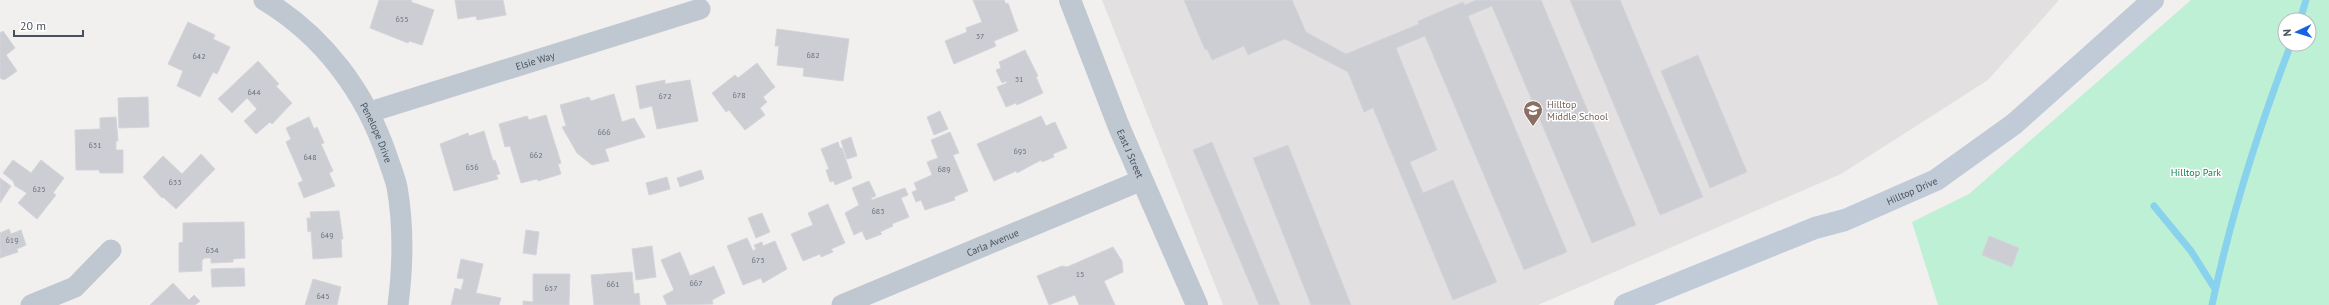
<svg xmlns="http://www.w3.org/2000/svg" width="2329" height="305" font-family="'PT Sans',sans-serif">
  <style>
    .education { fill: #e3e0e1 }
    .green { fill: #bdf0d4; fill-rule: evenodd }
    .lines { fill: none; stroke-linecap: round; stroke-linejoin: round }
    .stream { stroke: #89d2ee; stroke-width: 7 }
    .building { fill: #ccced4; stroke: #d3d5db }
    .minor { stroke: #bfc8d1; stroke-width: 21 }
    .tertiary { stroke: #bfc8d1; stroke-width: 22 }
    .secondary { stroke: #c1cbd8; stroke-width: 22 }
    .labels { text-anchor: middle; stroke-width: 3; stroke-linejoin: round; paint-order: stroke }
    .number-label { font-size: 8px; fill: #68707b }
    .street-label { font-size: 10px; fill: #47515d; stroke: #fff }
    .education-label { font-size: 10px; fill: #785e54; stroke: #fff; text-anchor: start }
    .park-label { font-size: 10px; fill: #158052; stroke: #fff }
  </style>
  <rect width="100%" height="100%" fill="#f2efef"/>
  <path class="education" d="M1102 0H2059L1988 80 1841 174 1538 305H1223Z"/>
  <path class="green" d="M2191 0H2329V305H1938L1912 222 1969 194ZM2285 20H2309V44H2285Z"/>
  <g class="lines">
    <path class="stream" d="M2300 20 2306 0
      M2154 206 2191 251 2215 289
      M2212 305C2231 215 2258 130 2291 44"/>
  </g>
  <path class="building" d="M379 0H412L411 2 434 10 422 45 409 41 408 43 370 28Z
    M455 0H503L506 15 477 20 476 16 458 19Z
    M973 0H1004L1006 4 1008 3 1018 31 994 41 996 46 954 64 945 41 967 32 966 28 982 22Z
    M1184 0H1292L1306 32 1346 54 1419 24 1418 21 1463 2 1465 5 1476 0H1541L1636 225 1592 243 1492 6 1468 16 1567 252 1524 270 1425 36 1396 48 1437 150 1410 162 1423 193 1453 180 1497 282 1453 300 1373 108 1364 112 1348 72 1285 39 1248 55 1244 46 1212 60 1207 49 1205 50Z
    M1570 0H1620L1703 197 1660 215Z
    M188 22 215 35 213 39 230 47 217 74 213 72 200 97 177 86 183 71 168 64Z
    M777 29 849 39 843 81 803 76 804 68 777 65 779 46H775Z
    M3 31 15 48 6 55 17 71 4 80 0 78V33Z
    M1025 50 1038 76 1036 77 1043 93 1017 105 1016 103 1006 107 997 87 1007 83 1006 81 1002 83 996 70 1001 68 999 62Z
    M1698 55 1747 172 1710 188 1661 71Z
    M258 61 279 84 276 86 292 103 272 124 270 122 256 134 244 121 257 109 247 98 232 113 218 99Z
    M757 63 775 87 763 97 767 102 760 108 765 115 745 130 729 110 726 112 712 93 735 75 738 78Z
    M665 80V84L690 80 698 121 657 129 652 106 640 109 636 86Z
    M614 94 622 122 634 118 645 137 605 149 609 161 592 165 577 153 562 127 566 126 560 105 589 97 591 101Z
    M148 97 149 127 119 128 118 98Z
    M940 111 948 129 934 135 927 117Z
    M546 115 561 163 558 164 561 174 538 181 537 179 521 183 510 146 505 147 499 124 527 116 529 120Z
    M1041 116 1046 126 1055 122 1067 148 1053 154 1054 157 1042 162 1041 160 1017 173 1016 171 994 181 977 144Z
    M116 117 118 141H116V150H123V173H100L99 170H76L75 130 100 129V118Z
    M309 117 314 129 317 127 324 143 321 144 333 171 329 173 335 186 304 198 298 183 303 181 286 142 291 139 286 128Z
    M484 131 493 161 495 160 500 174 496 175 498 179 454 191 440 144 468 133 469 136Z
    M950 132 959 153 953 155 968 191 954 197 955 200 925 210 921 200 916 202 912 192 917 190 914 183 932 175 927 162 938 158 931 140Z
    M851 137 857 156 847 159 841 141Z
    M838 142 840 148H842L852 178 835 185 834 181 830 182 826 170 829 169 821 149Z
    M1212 142 1280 305H1259L1193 150Z
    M1288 145 1351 305H1311L1253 158Z
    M201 154 215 169 176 209 163 197 162 198 143 177 163 156 182 174Z
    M13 160 31 173 41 160 64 178 53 193 56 195 37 219 18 203 27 193 15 186 13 181 3 173Z
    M701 170 704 179 680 187 677 178Z
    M667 177 670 189 649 195 646 183Z
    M0 178 11 186 0 203Z
    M869 181 876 196 871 198 872 200 905 188 908 195 901 198 909 217 892 224 893 226 880 232 882 234 866 240 862 231 854 235 845 213 859 205 852 188Z
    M828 204 845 243 831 249 833 252 821 257 820 254 803 261 791 234 813 225 808 213Z
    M339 211 343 239H341L342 257 313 259 311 231 308 232 307 218H311L310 212Z
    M762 213 770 232 756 238 748 218Z
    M244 222 245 258 233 259V262L211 263V258H205L202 260V271L179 272V243L183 242V223Z
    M9 229 11 234 21 230 26 245 17 249 18 252 0 258V233Z
    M526 230 539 232 536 255 523 253Z
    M1989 236 2019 248 2012 267 1982 255Z
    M747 238 753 251 756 249 754 245 762 242 763 246 775 241 787 269 763 283 761 278 743 285 727 246Z
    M652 246 656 277 636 280 632 249Z
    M1113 247 1122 261 1123 272 1104 281 1115 305H1079L1075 295 1049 305 1037 276 1062 266 1067 267Z
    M680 252 690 276 714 266 725 293 712 300 713 304 667 305 663 296 674 290 661 260Z
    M461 259 483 264 476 293 501 298 499 305H451L455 288 461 290 464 279 457 278Z
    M244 268 245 286 212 287 211 269Z
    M632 272 634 294 639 293 640 305H594L591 275Z
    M533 274H570L569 305H523V301L533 302Z
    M313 279 341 287 337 305H305Z
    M173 283 189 300 194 295 200 301 195 305H150Z"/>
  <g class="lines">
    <g class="minor">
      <path id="s1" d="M264 0C324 36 366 93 388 159 391 168 395 178 397 187 404 227 403 266 398 305"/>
      <path id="s2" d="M370 112 700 9"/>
      <path d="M31 305 75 287 111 250"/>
      <path id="s3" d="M842 305 1142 180"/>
    </g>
    <path class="tertiary" id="s4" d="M1070 0 1119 127 1197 305"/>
    <path class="secondary" id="s5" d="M1625 305 1815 228 1845 220 1936 180 2014 124 2153 0"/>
  </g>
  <defs>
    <g id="school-pin" transform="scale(1)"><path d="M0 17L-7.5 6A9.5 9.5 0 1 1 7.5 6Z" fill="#8d6e63" stroke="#fff"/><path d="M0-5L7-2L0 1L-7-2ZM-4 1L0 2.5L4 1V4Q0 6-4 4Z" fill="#fff"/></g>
  </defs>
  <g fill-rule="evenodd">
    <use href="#school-pin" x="1533" y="110"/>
  </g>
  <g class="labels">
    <g class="number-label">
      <text x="402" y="22">655</text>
      <text x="980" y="39">37</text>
      <text x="813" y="58">682</text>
      <text x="199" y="59">642</text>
      <text x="1019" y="82">31</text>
      <text x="254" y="95">644</text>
      <text x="739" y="98">678</text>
      <text x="665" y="99">672</text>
      <text x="604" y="135">666</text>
      <text x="95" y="148">631</text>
      <text x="1020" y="154">695</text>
      <text x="536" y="158">662</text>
      <text x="310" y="160">648</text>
      <text x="472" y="170">656</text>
      <text x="944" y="172">689</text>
      <text x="175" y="185">633</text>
      <text x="39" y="192">625</text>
      <text x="878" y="214">683</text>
      <text x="327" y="238">649</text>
      <text x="12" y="243">619</text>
      <text x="212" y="253">634</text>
      <text x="758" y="263">673</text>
      <text x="1080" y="277">15</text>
      <text x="696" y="286">667</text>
      <text x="613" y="287">661</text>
      <text x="551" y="291">657</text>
      <text x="323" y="299">645</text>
    </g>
    <g class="street-label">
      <text dy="4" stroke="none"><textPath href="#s2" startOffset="173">Elsie Way</textPath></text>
      <text dy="4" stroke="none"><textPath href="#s1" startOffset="177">Penelope Drive</textPath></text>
      <text dy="4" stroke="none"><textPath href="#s4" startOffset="165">East J Street</textPath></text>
      <text dy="4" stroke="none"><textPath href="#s5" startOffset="309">Hilltop Drive</textPath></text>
      <text dy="4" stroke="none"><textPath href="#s3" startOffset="163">Carla Avenue</textPath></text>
    </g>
    <g class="education-label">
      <text x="1547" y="108">Hilltop<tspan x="1547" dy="12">Middle School</tspan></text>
    </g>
    <g class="park-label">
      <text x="2196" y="176">Hilltop Park</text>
    </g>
  </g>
  <g transform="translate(2297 32) rotate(266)"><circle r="19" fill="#ffffff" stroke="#b5b9be"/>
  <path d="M0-3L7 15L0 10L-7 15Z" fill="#1562e5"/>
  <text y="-6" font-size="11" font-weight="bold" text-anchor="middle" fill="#47515d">N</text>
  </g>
  <path d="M14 30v6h69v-6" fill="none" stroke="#47515d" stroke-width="2"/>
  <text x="20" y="30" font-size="12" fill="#47515d" stroke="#ffffff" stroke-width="3" paint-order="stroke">20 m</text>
</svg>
